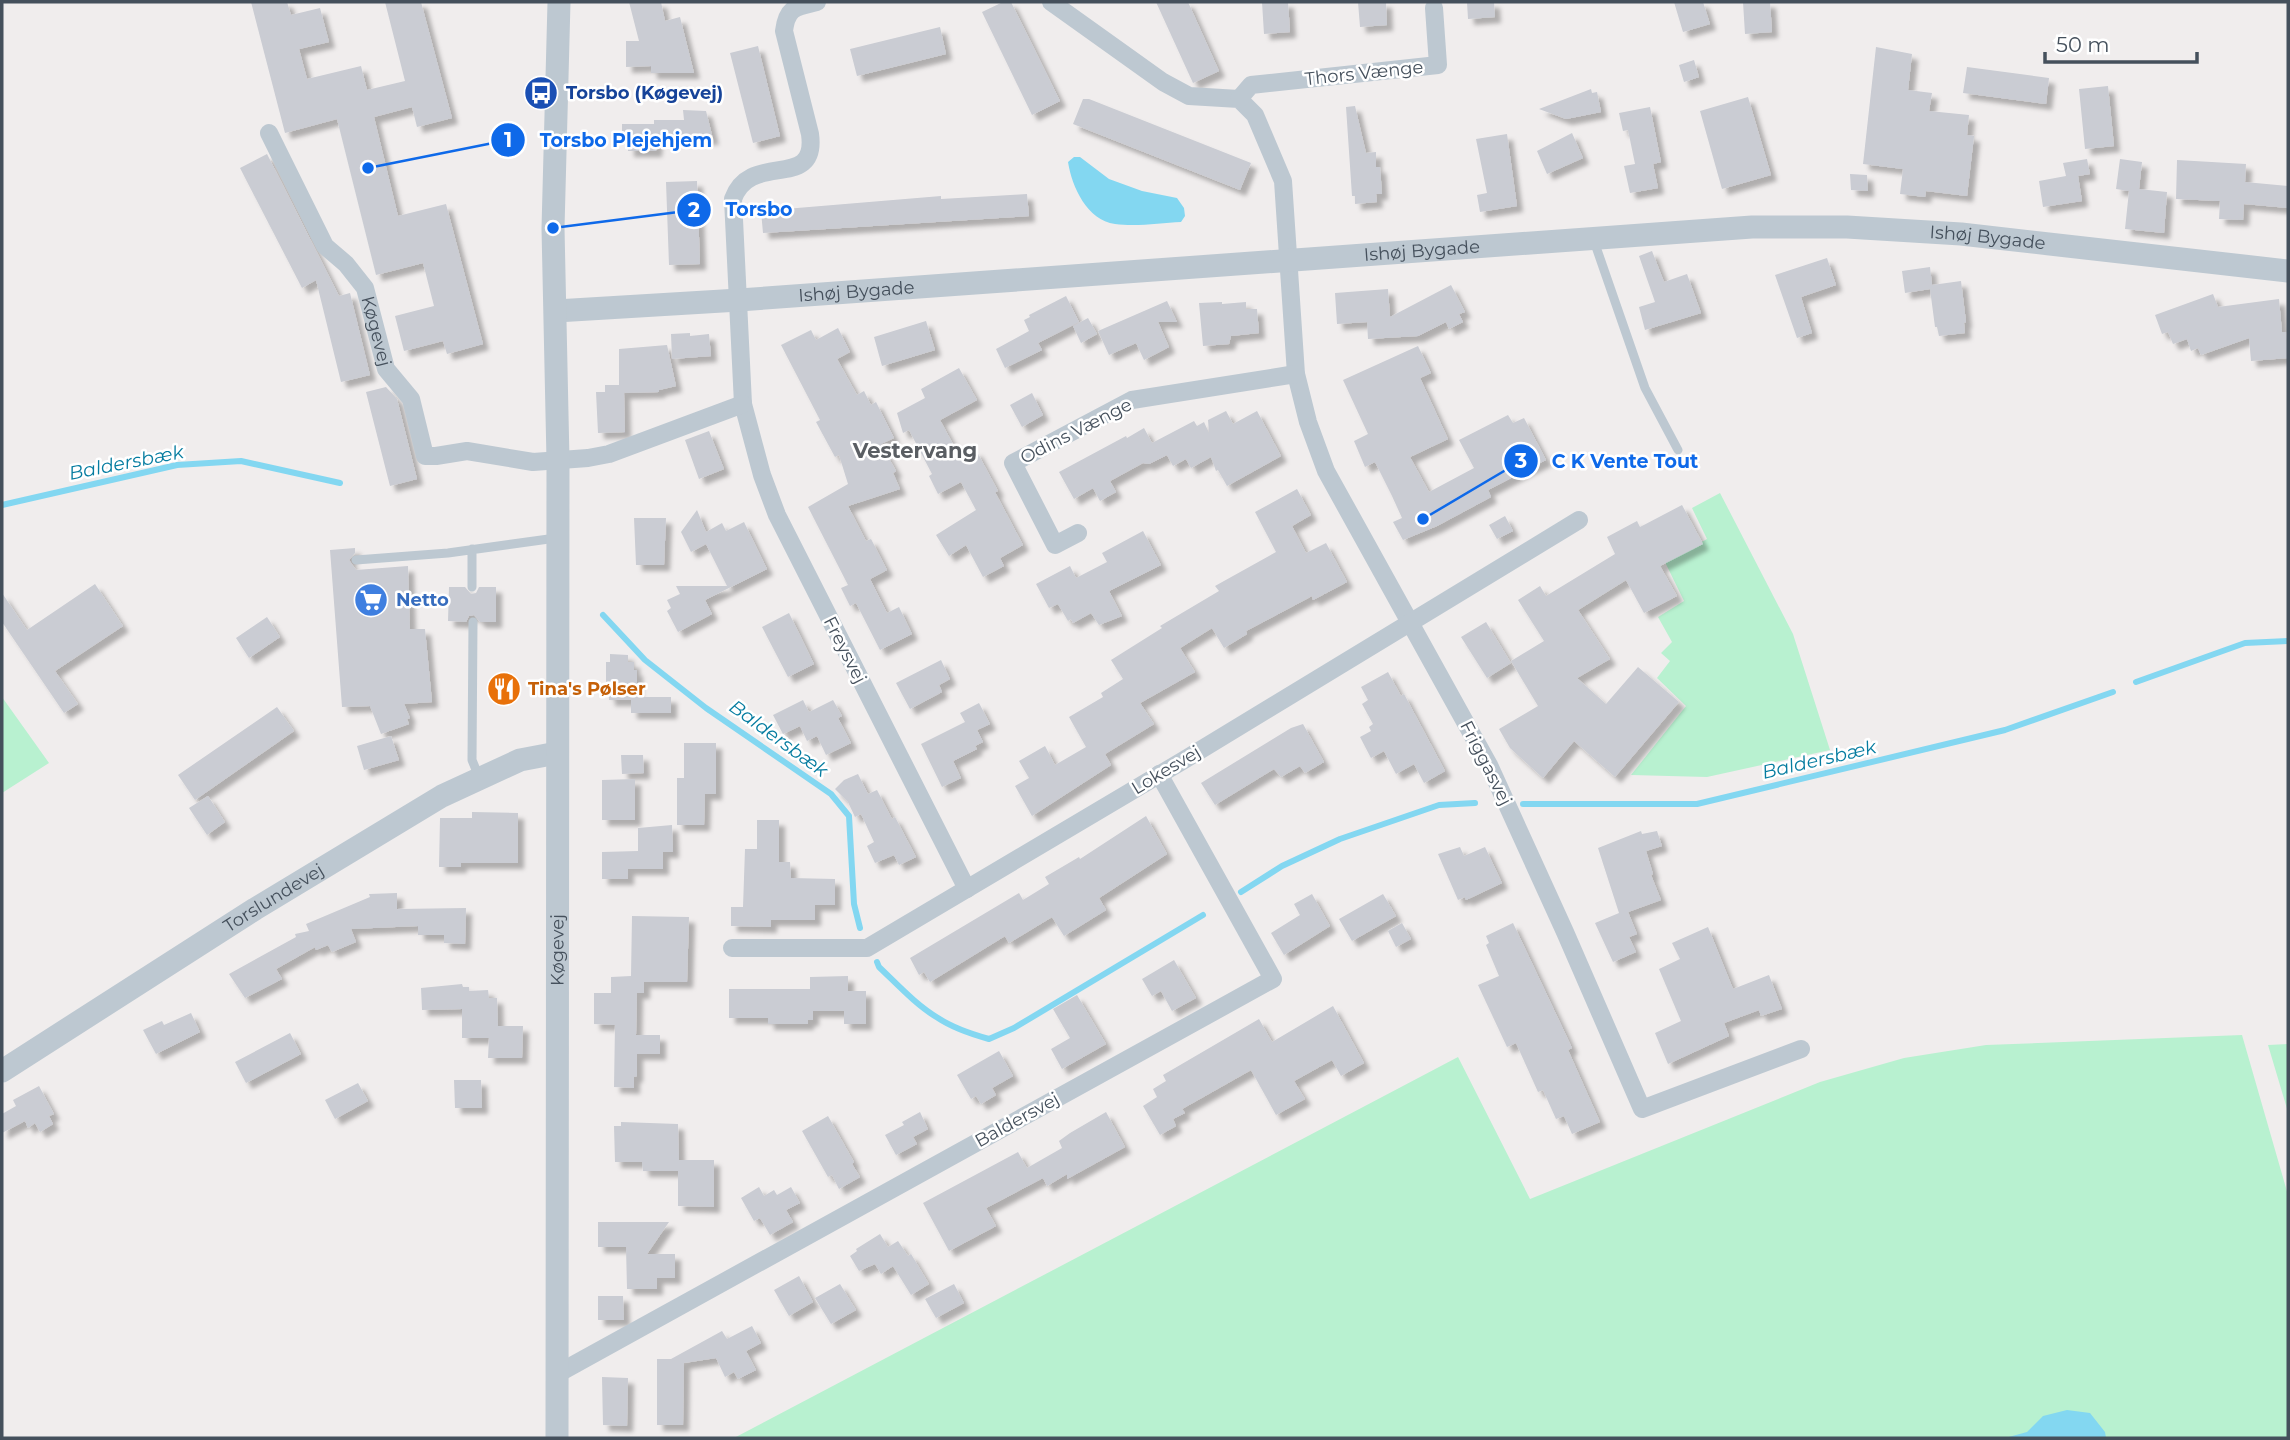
<svg xmlns="http://www.w3.org/2000/svg" width="2290" height="1440" font-family="Montserrat,sans-serif">
  <style>
    .green { fill: #b8f1d0 }
    .water { fill: #83d7f1 }
    .lines { fill: none; stroke-linecap: round; stroke-linejoin: round }
    .stream { stroke: #83d7f1; stroke-width: 6 }
    .building { fill: #caccd3; filter: url(#shadow) }
    .service { stroke: #bdc8d1; stroke-width: 9 }
    .minor { stroke: #bdc8d1; stroke-width: 18 }
    .tertiary { stroke: #bdc8d1; stroke-width: 23 }
    .labels { text-anchor: middle; stroke-width: 5; stroke-linejoin: round; paint-order: stroke }
    .street-label { font-size: 18px; fill: #45505c; stroke: #fff }
    .transit-label { font-size: 18px; font-weight: bold; fill: #164399; stroke: #fff; text-anchor: start }
    .shop-label { font-size: 18px; font-weight: bold; fill: #366cbe; stroke: #fff; text-anchor: start }
    .food-label { font-size: 18px; font-weight: bold; fill: #c56008; stroke: #fff; text-anchor: start }
    .water-label { font-size: 19px; font-style: italic; fill: #057ca0; stroke: #fff }
    .quarter-label { font-size: 21px; font-weight: bold; fill: #5a5e63; stroke: #fff }
    .leader { fill: none; stroke: #0e69e9; stroke-width: 2.5 }
    .callout-dot { fill: #0e69e9; stroke: #fff; stroke-width: 2.5 }
    .mark-label { font-size: 21px; text-anchor: middle; font-weight: bold; fill: #fff }
    .callout-label { font-size: 19px; text-anchor: middle; font-weight: bold; fill: #0e69e9; stroke: #fff; stroke-width: 5; stroke-linejoin: round; paint-order: stroke }
  </style>
  <defs>
    <filter id="shadow"><feDropShadow dx="6" dy="6" stdDeviation="2" flood-color="#0004"/></filter>
  </defs>
  <rect width="100%" height="100%" fill="#f0eded"/>
  <path class="green" d="M1720 493 1793 634 1830 750 1707 777 1631 775 1686 706 1657 678 1670 661 1661 653 1672 642 1658 617 1684 601 1665 562 1707 539 1692 508Z
    M2 697 49 763 2 793Z
    M2242 1035 2288 1195V1438H734L1458 1057 1530 1199 1820 1082 1904 1058 1986 1045Z
    M2288 1044V1112L2268 1045Z"/>
  <path class="water" d="M1074 157H1080L1109 179 1142 191 1177 198 1184 208 1185 216 1181 222C1161 223 1136 227 1115 224 1087 220 1072 187 1068 162Z
    M2067 1410 2090 1413 2105 1432 2106 1438H2005L2027 1432 2043 1416Z"/>
  <g class="lines">
    <path class="stream" d="M2 505 177 465 241 461 340 483
      M603 615 645 660 706 708 831 794 849 816 854 904 860 928
      M2136 682 2245 643 2288 641
      M1523 804H1697L2005 730 2113 692
      M1241 892 1282 866 1340 839 1439 805 1475 803
      M877 962 879 967C897 984 916 1005 938 1018 953 1028 971 1034 989 1039L1014 1028 1203 915"/>
  </g>
  <path class="building" d="M251 2H287L291 15 320 8 329 42 299 49 307 79 361 66 367 90 405 81 385 2H421L452 118 417 127 412 107 374 117 398 216 446 204 483 344 447 354 443 341 404 351 395 316 434 306 423 263 376 275 337 119 285 133Z
    M629 2H661L665 21 680 17 694 73H651V66L626 67V41H639Z
    M1003 2H1011L1060 101 1032 115 982 12Z
    M1156 2H1188L1219 71 1193 83Z
    M1262 2H1288L1290 32 1264 34Z
    M1358 2H1386L1387 25 1360 27Z
    M1467 2H1494L1495 17 1468 19Z
    M1674 2H1703L1710 24 1683 32Z
    M1743 2H1770L1772 32 1745 34Z
    M940 27 946 54 857 76 850 49Z
    M758 46 780 136 753 143 730 53Z
    M1876 47 1912 54 1908 90 1932 93 1929 111 1969 115 1967 135 1974 136 1967 196 1926 191 1925 197 1900 194 1903 169 1863 164Z
    M1694 60 1699 77 1684 82 1679 65Z
    M1967 67 2049 78 2046 104 1963 93Z
    M2108 86 2114 146 2085 149 2079 89Z
    M1591 89 1592 93 1597 92 1601 112 1566 119 1539 109Z
    M1748 97 1771 175 1722 189 1700 111Z
    M1083 99H1089L1251 163 1240 190 1073 124Z
    M1355 106 1366 153 1376 152V167H1380L1382 194H1376L1377 202 1355 204V196H1352L1346 107Z
    M1650 107 1661 162 1653 164 1658 188 1630 193 1624 166 1635 164 1628 130 1623 131 1619 113Z
    M683 110 706 111 713 139H657L656 151H628V139H622V124H654V120H684Z
    M1572 133 1583 158 1547 174 1537 151Z
    M1507 134 1517 206 1480 212 1477 195 1487 193 1476 139Z
    M267 154 339 296 350 293 370 375 341 382 316 280 302 288 240 168Z
    M2087 159 2090 174 2078 176 2082 201 2043 207 2039 181 2066 176 2063 163Z
    M2120 159 2142 162 2139 189 2167 192 2164 233 2125 229 2129 191 2116 189Z
    M2177 160 2246 164 2245 182 2288 186V208L2244 204 2243 220 2219 219 2220 201 2176 199Z
    M1850 174 1867 175 1868 191 1851 190Z
    M697 181 700 264 669 265 666 182Z
    M1027 194 1029 216 763 233 761 211 941 196V199Z
    M1652 251 1664 282 1687 274 1701 313 1645 330 1639 307 1655 302 1639 256Z
    M1827 258 1836 285 1801 297 1812 333 1797 338 1775 275Z
    M1930 267 1932 285 1961 281 1966 322 1964 323 1965 333 1939 336 1937 327H1935L1930 289 1905 293 1902 271Z
    M1451 285 1465 312 1459 314 1463 322 1449 329 1446 322 1418 336 1368 339 1367 322 1337 324 1335 293 1388 289 1390 317Z
    M2213 294 2218 307 2279 299 2282 332H2286L2288 358 2251 361 2249 338 2201 355 2198 348 2191 351 2187 339 2173 344 2168 332 2162 334 2155 315Z
    M1066 296 1079 322 1038 343 1042 350 1005 368 996 349 1029 331 1024 320 1030 317 1029 315Z
    M1167 301 1177 322H1158L1169 347 1144 360 1136 343 1109 355 1098 331Z
    M1222 302V304L1246 302V309H1257L1259 333 1231 336 1229 344 1203 346 1199 303Z
    M1088 318 1097 334 1081 343 1073 326Z
    M926 321 935 350 882 366 874 337Z
    M838 328 850 352 837 359 857 395 864 391 871 405 876 402 894 438 881 444 896 471 893 473 900 489 848 506 866 541 871 539 887 570 870 579 887 613 899 607 912 634 880 650 856 603 850 606 841 588 848 585 808 507 848 484 839 455 835 457 816 422 820 420 781 345 811 330 816 340Z
    M690 333V336L709 334 711 356 672 359 671 334Z
    M667 345 676 386 659 390V392L624 393 625 432 598 433 596 392H605V385H619V349Z
    M1418 346 1431 373 1420 378 1448 439 1410 457 1429 492 1474 468 1459 440 1508 415 1513 423 1524 418 1546 460 1488 490 1491 497 1437 526 1403 540 1393 522 1402 518 1392 496 1375 462 1365 467 1354 441 1368 434 1343 380Z
    M959 368 977 400 940 420 961 459 976 450 998 491 995 492 1023 545 1000 558 1004 566 983 577 966 545 949 556 936 535 976 510 961 482 938 494 929 476 932 474 909 430 903 433 897 413 925 398 921 389Z
    M386 387 397 399 417 479 390 486 366 392Z
    M1032 393 1043 415 1022 427 1010 405Z
    M1226 411 1233 424 1257 411 1281 456 1227 486 1218 470 1216 471 1211 457 1191 468 1186 459 1173 466 1167 455 1149 464 1143 463 1110 481 1116 492 1100 501 1093 488 1074 499 1059 472 1126 436 1127 438 1144 428 1152 443 1194 421 1197 426 1204 422 1209 433 1208 420Z
    M709 431 724 469 699 479 685 440Z
    M1297 489 1311 515 1292 526 1306 553 1326 543 1347 582 1313 600 1312 596 1246 631 1247 634 1224 648 1212 628 1180 648 1195 672 1140 703 1154 724 1105 754 1111 765 1032 816 1015 786 1029 778 1019 761 1045 746 1055 765 1086 747 1069 717 1103 697 1101 693 1123 679 1111 660 1162 628 1160 626 1219 591 1215 586 1276 552 1255 512Z
    M1682 505 1703 544 1660 566 1677 596 1644 613 1626 580 1578 610 1610 659 1577 678 1606 704 1638 667 1679 702 1615 777 1574 741 1543 778 1510 748 1499 729 1538 706 1511 661 1544 641 1518 600 1540 586 1546 596 1615 554 1607 537 1637 521 1640 527Z
    M697 510 706 532 722 523 726 531 744 522 767 569 705 600 712 614 678 632 667 611 671 608 667 600 680 594 676 586H727L706 544 691 552 681 532Z
    M1505 516 1513 531 1497 539 1489 525Z
    M634 518H666L664 565H636Z
    M1143 531 1161 565 1109 591 1122 616 1099 625 1091 613 1073 623 1071 619 1068 621 1058 604 1049 608 1036 584 1070 566 1076 578 1107 562 1102 553Z
    M355 548V553L349 560 356 570 408 566 410 629H425L432 702 404 704 410 718 407 719 409 724 381 734 370 706 342 707 330 550Z
    M95 584 123 626 55 671 78 704 64 713 2 622V593L27 630Z
    M449 587H465L471 594 476 593 479 587H496V622H480L474 615 469 616 466 622 448 621Z
    M789 613 814 664 788 677 762 627Z
    M267 617 280 637 249 658 236 638Z
    M1486 622 1511 663 1487 678 1461 637Z
    M610 654 628 655V662H634V670H637V697H671V713H631V700H609V693H606V662H610Z
    M941 660 950 679 939 685 942 692 910 709 896 683Z
    M1388 672 1401 696 1404 694 1445 771 1424 783 1414 764 1396 774 1384 751 1371 758 1360 737 1371 731 1369 727 1373 724 1362 704 1368 700 1361 687Z
    M803 700 809 712 833 700 842 716 838 718 851 743 826 755 817 736 807 741 800 726 783 734 773 715Z
    M979 703 990 724 977 730 983 742 975 746 977 749 953 761 961 778 942 787 921 744 965 722 960 713Z
    M277 707 294 731 195 800 178 775Z
    M1303 724 1324 762 1305 773 1300 766 1281 777 1274 769 1215 805 1201 783 1291 728Z
    M391 736 399 760 364 770 357 746Z
    M684 743H716V794H705L704 825H677V778H684Z
    M621 755H643L644 773 622 774Z
    M858 774 868 794 877 790 892 819 895 817 916 857 899 865 894 855 875 863 867 846 874 842 861 814 855 817 848 802 835 789 844 780Z
    M635 779V820H602V780Z
    M208 796 225 822 207 835 189 808Z
    M472 812 518 813V863H461V867H439L440 818H472Z
    M1146 816 1167 854 1099 898 1106 910 1064 936 1052 917 1009 943 1005 936 930 982 924 972 919 975 910 958 1019 893 1023 900 1049 884 1045 877 1079 857 1080 859Z
    M757 820H779V862H790L791 878 835 879V905H815V920H771V927L731 926V907H743L745 849H757Z
    M672 825 673 852H663V869H628V879H602V852L638 851V828Z
    M1641 831 1642 834 1657 831 1662 846 1646 851 1653 874 1651 875 1661 900 1628 912 1637 934 1629 937 1636 952 1613 962 1595 923 1619 913 1598 848Z
    M1460 847 1464 856 1485 847 1502 883 1466 900 1465 897 1458 900 1438 854Z
    M397 893V909L466 908 465 944 444 943V935H418V926L351 929 356 942 332 952 328 945 316 950 315 947 276 969 282 979 245 998 229 974 296 937 295 934 309 931 306 924 370 897 369 894Z
    M1312 894 1330 926 1284 955 1271 933 1300 915 1294 904Z
    M1383 894 1396 916 1352 941 1339 919Z
    M632 916 689 917 687 982H644V993H637L636 1035H660V1054H637V1076L634 1077V1088L614 1087 615 1025 594 1024V993H611V977L631 976Z
    M1402 923 1411 939 1396 947 1388 931Z
    M1513 923 1572 1048 1568 1050 1600 1122 1572 1134 1564 1116 1556 1119 1543 1090 1538 1092 1516 1043 1507 1047 1478 985 1499 976 1486 945 1489 943 1486 936Z
    M1708 927 1733 989 1769 975 1782 1009 1761 1016 1759 1010 1724 1023 1729 1036 1668 1064 1655 1033 1681 1021 1659 969 1680 959 1672 943Z
    M1174 960 1196 998 1172 1011 1161 991 1152 996 1142 979Z
    M848 976V991H866V1024H844V1011H813V1020H808V1024H768V1018H729V989H810V977Z
    M462 984 463 987H469V991L488 990 489 998H497L498 1026H523L522 1058H488L489 1038H462V1009L422 1010 421 988Z
    M1077 995 1106 1044 1062 1069 1051 1049 1070 1038 1053 1009Z
    M1333 1006 1364 1063 1341 1076 1332 1060 1294 1081 1305 1099 1276 1115 1251 1070 1182 1109 1185 1113 1173 1119 1176 1126 1160 1135 1143 1106 1157 1097 1153 1089 1166 1081 1163 1075 1259 1019 1272 1042Z
    M191 1013 200 1032 156 1054 143 1030 162 1021 164 1025Z
    M290 1033 301 1054 246 1083 235 1062Z
    M999 1051 1013 1076 992 1088 996 1095 981 1104 976 1096 971 1099 957 1075Z
    M454 1080H481L482 1108H455Z
    M358 1083 368 1101 335 1119 325 1100Z
    M39 1086 54 1114 49 1116 53 1124 40 1132 35 1123 28 1128 25 1121 2 1133V1114L16 1106 13 1100Z
    M920 1112 928 1129 913 1137 917 1144 896 1155 885 1135 904 1125 902 1122Z
    M1106 1112 1125 1147 1067 1179V1174L1047 1186 1043 1178 986 1208 996 1226 949 1251 923 1203 1018 1152 1027 1168 1062 1148 1059 1141 1070 1133Z
    M828 1116 854 1162 852 1164 860 1177 839 1189 832 1175 828 1177 802 1131Z
    M621 1122 678 1124 679 1160H714V1207L678 1206V1171H643L642 1162H615L614 1126H621Z
    M759 1187 764 1196 774 1190 777 1195 791 1187 800 1203 786 1210 793 1222 770 1235 760 1218 754 1221 741 1198Z
    M598 1222H669L647 1254H675V1278H657V1289H627L626 1247H598Z
    M880 1234 888 1247 898 1241 908 1256 911 1254 929 1284 911 1295 893 1266 881 1274 875 1264 859 1271 850 1256 857 1251 856 1249Z
    M799 1276 813 1302 789 1316 774 1290Z
    M840 1284 856 1310 831 1324 815 1298Z
    M954 1284 964 1303 936 1318 925 1299Z
    M598 1296H623L624 1320H598Z
    M752 1326 761 1343 746 1351 756 1370 738 1379 734 1372 725 1377 716 1358 684 1363 683 1425H657V1359H671L722 1331 727 1339Z
    M602 1377 628 1378 627 1426 603 1425Z"/>
  <g class="lines">
    <path class="service" d="M1594 241 1645 388 1678 450
      M472 549V587
      M356 560 448 553 556 538
      M473 622 472 760 479 777"/>
    <g class="minor">
      <path d="M817 2C796 7 787 7 784 31L810 134C818 192 750 150 733 199L743 404 762 475 777 515 967 889"/>
      <path d="M1051 2 1163 82 1189 96 1239 99 1255 115 1283 181 1296 374 1308 422 1326 471 1489 765 1565 932 1642 1109 1801 1049"/>
      <path d="M1239 99 1251 85 1438 65 1434 8"/>
      <path id="s1" d="M269 133 325 246 346 264 365 288 386 369 411 399 425 456H436L467 451 533 462 588 458 609 454 743 404"/>
      <path d="M1078 533 1055 545 1013 463 1132 400 1296 374"/>
      <path d="M732 948H867L1184 760 1579 520"/>
      <path d="M557 1374 1273 979 1159 774"/>
    </g>
    <g class="tertiary">
      <path id="s2" d="M556 311 739 300 1752 227H1847L1961 234 2288 271"/>
      <path id="s3" d="M2 1071 255 909 442 796 520 760 557 753"/>
      <path id="s4" d="M557 1438 558 460 553 228 559 2"/>
    </g>
  </g>
  <defs>
    <g id="bus-disc" transform="scale(1.75)"><circle r="9.5" fill="#1a4fb4" stroke="#fff"/><path d="M-5-6H5V4H4V6H2V4H-2V6H-4V4H-5ZM-3.5-4V0h7V-4ZM-3.5 1.2v1.5H-2V1.2ZM2 1.2v1.5H3.5V1.2Z" fill="#fff"/></g>
    <g id="supermarket-disc" transform="scale(1.75)"><circle r="9.5" fill="#3f7fe0" stroke="#fff"/><path d="M-6-5.5h2.5l.6 2H6L4.5 2H-2.5L-4.4-4H-6ZM-1.5 3.2a1.3 1.3 0 1 0 .1 0ZM3 3.2a1.3 1.3 0 1 0 .1 0Z" fill="#fff"/></g>
    <g id="restaurant-disc" transform="scale(1.75)"><circle r="9.5" fill="#e8710a" stroke="#fff"/><path d="M-5-6h1v4h1v-4h1v4h1v-4h1v5L-1.5 .5V6h-2V.5L-5-1ZM5-6V6H3V1.5H1.5Q1.5-4 5-6Z" fill="#fff"/></g>
  </defs>
  <g fill-rule="evenodd">
    <use href="#bus-disc" x="541" y="93"/>
    <use href="#supermarket-disc" x="371" y="600"/>
    <use href="#restaurant-disc" x="504" y="689"/>
  </g>
  <g class="labels">
    <g class="street-label">
      <text transform="translate(1364 73) rotate(-6)" y="6">Thors Vænge</text>
      <text dy="6" stroke="none"><textPath href="#s2" startOffset="1435">Ishøj Bygade</textPath></text>
      <text dy="6" stroke="none"><textPath href="#s2" startOffset="868">Ishøj Bygade</textPath></text>
      <text dy="6" stroke="none"><textPath href="#s2" startOffset="301">Ishøj Bygade</textPath></text>
      <text dy="6" stroke="none"><textPath href="#s1" startOffset="229">Køgevej</textPath></text>
      <text transform="translate(1076 431) rotate(-27)" y="6">Odins Vænge</text>
      <text transform="translate(845 650) rotate(63)" y="6">Freysvej</text>
      <text transform="translate(1486 763) rotate(63)" y="6">Friggasvej</text>
      <text transform="translate(1166 770) rotate(-31)" y="6">Lokesvej</text>
      <text dy="6" stroke="none"><textPath href="#s3" startOffset="322">Torslundevej</textPath></text>
      <text dy="6" stroke="none"><textPath href="#s4" startOffset="488">Køgevej</textPath></text>
      <text transform="translate(1017 1120) rotate(-29)" y="6">Baldersvej</text>
    </g>
    <g class="transit-label">
      <text x="566" y="99">Torsbo (Køgevej)</text>
    </g>
    <g class="shop-label">
      <text x="396" y="606">Netto</text>
    </g>
    <g class="food-label">
      <text x="528" y="695">Tina's Pølser</text>
    </g>
    <g class="water-label">
      <text transform="translate(126 462) rotate(-11)" y="7">Baldersbæk</text>
      <text transform="translate(779 738) rotate(36)" y="7">Baldersbæk</text>
      <text transform="translate(1819 759) rotate(-13)" y="7">Baldersbæk</text>
    </g>
    <g class="quarter-label">
      <text x="915" y="458">Vestervang</text>
    </g>
  </g>
  <path class="leader" d="M368 168L508 140M553 228L694 210M1423 519L1521 461"/>
  <g class="callout-dot">
    <circle cx="368" cy="168" r="7"/>
    <circle cx="553" cy="228" r="7"/>
    <circle cx="1423" cy="519" r="7"/>
    <circle cx="508" cy="140" r="18"/>
    <circle cx="694" cy="210" r="18"/>
    <circle cx="1521" cy="461" r="18"/>
  </g>
  <g class="mark-label">
    <text x="508" y="147">1</text>
    <text x="694" y="217">2</text>
    <text x="1521" y="468">3</text>
  </g>
  <g class="callout-label">
    <text x="626" y="147">Torsbo Plejehjem</text>
    <text x="759" y="216">Torsbo</text>
    <text x="1625" y="468">C K Vente Tout</text>
  </g>
  <rect width="2290" height="1440" fill="none" stroke="#45505c" stroke-width="7"/>
  <path d="M2045 52v10h152v-10" fill="none" stroke="#45505c" stroke-width="3.5"/>
  <text x="2056" y="52" font-size="21" fill="#45505c" stroke="#ffffff" stroke-width="5" paint-order="stroke">50 m</text>
</svg>
